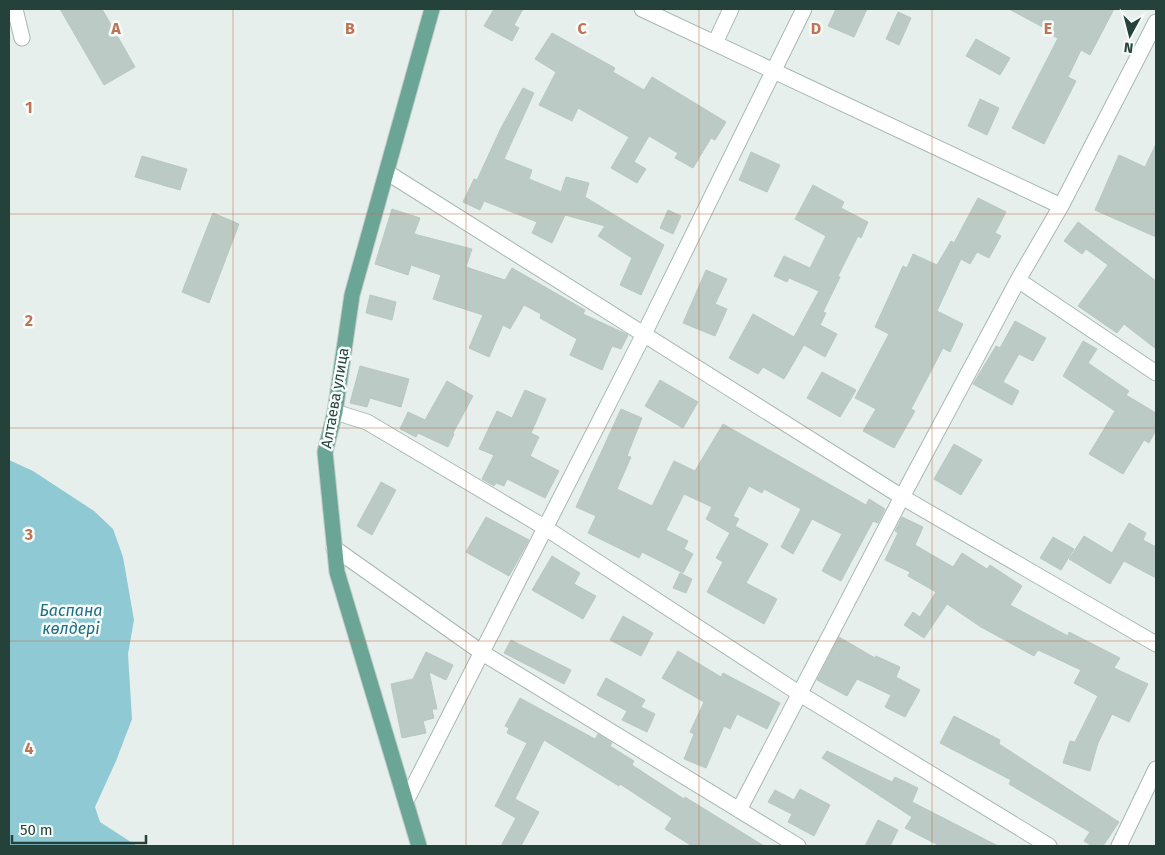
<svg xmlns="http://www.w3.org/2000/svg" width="1165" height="855" font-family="'Fira Sans',sans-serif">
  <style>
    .water { fill: #8ec9d4 }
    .building { fill: #bbcac4; stroke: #b8c9c2 }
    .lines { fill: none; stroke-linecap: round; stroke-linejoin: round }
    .minor-casing { stroke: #a8b8b2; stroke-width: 17 }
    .major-casing { stroke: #c2cac8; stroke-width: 17 }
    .minor { stroke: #fff; stroke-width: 15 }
    .major { stroke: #6aa596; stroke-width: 15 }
    .grid { fill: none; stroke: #c07456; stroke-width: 1; stroke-opacity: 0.55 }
    .labels { text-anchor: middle; stroke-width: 5; stroke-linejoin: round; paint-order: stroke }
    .street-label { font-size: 15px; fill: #24423a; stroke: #f7fbf9 }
    .water-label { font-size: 16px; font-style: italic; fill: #1c6f80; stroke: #f7fbf9 }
    .grid-label { font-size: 16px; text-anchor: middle; font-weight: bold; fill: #c07456; stroke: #f7fbf9; stroke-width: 5; stroke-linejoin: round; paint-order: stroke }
  </style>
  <rect width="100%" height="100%" fill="#e6efeb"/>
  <path class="water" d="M9 460 33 471 94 511 113 529 123 557 134 620 128 654 132 719 116 761 95 807 100 822 137 846H9Z"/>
  <path class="building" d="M60 9H102L135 67 104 85Z
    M494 9H523L514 25 519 28 512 41 484 26Z
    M836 9H867L854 37 828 26Z
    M1009 9H1114L1090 55 1081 50 1068 77 1076 81 1044 144 1012 128 1058 38 1049 34 1050 31Z
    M898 12 911 18 899 45 886 39Z
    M552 33 615 68 613 72 644 90 652 77 726 122 715 140 711 138 693 168 675 158 678 153 649 136 634 162 646 169 637 183 611 168 629 137 578 108 572 121 539 105 556 72 535 59Z
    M976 39 1010 58 1000 75 966 56Z
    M523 88 534 93 504 159 532 170 529 179 561 192 566 177 589 183 585 197 664 245 641 295 620 285 632 258 598 236 605 226 565 215 552 243 532 233 537 222 484 201 480 210 463 202 474 179 477 180 501 128Z
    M980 99 999 108 987 135 968 126Z
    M1156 144V237L1095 210 1119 155 1145 167Z
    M751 152 780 165 767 192 739 180Z
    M142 156 187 169 180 190 135 177Z
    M813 185 844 202 841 208 868 222 861 238 858 236 838 276 840 277 823 312 826 313 820 325 837 334 825 357 804 345 784 379 763 367 758 374 729 358 753 314 794 337 819 291 789 278 787 282 774 276 784 256 810 268 826 236 795 219Z
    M978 198 1006 212 995 233 1001 236 989 258 977 252 970 264 961 259 937 311 963 324 950 352 943 348 911 409 915 411 894 448 863 431 876 409 855 398 889 334 875 327 903 266 907 268 913 254 937 265 951 241 954 243Z
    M392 209 420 218 414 234 472 249 466 267 505 280 512 268 585 310 583 314 624 333 628 335 621 349 612 346 602 370 570 355 577 339 540 318 541 314 524 305 510 329 503 325 489 357 469 348 483 315 433 299 441 275 411 265 408 275 375 264Z
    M668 210 681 216 673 234 660 228Z
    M213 213 239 224 209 303 182 292Z
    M1078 222 1156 281V349L1124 324 1117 333 1078 306 1108 265 1086 249 1082 254 1064 241Z
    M706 270 727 279 715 304 727 309 715 336 683 323Z
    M370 295 396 302 392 320 366 313Z
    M1015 321 1046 338 1033 361 1019 354 1003 382 1019 391 1012 405 973 384 996 346 1000 348Z
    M1083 341 1097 349 1088 363 1129 391 1126 395 1156 413V430L1149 443 1144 440 1123 474 1089 454 1115 411 1063 376Z
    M360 366 409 379 401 407 370 398 367 407 350 403Z
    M822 372 856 390 840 417 807 398Z
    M660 380 698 402 683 428 645 406Z
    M447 381 473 396 453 433 454 434 448 447 418 433 416 437 400 429 408 412 425 420Z
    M525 390 546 399 531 433 539 437 530 456 559 471 545 498 507 479 504 486 496 483 494 486 482 479 494 455 479 449 497 411 512 418Z
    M621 409 642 418 627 456 631 457 617 489 652 506 674 461 695 471 723 424 866 505 869 499 885 509 878 523 873 521 841 581 822 571 842 534 812 519 793 554 781 547 801 509 764 489 762 493 749 486 733 516 739 519 735 526 768 544 746 583 777 599 764 624 707 592 723 562 716 558 730 533 706 519 712 507 684 494 666 530 688 541 684 549 693 554 683 573 642 552 639 558 588 533 596 516 576 507Z
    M954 444 982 460 961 495 934 479Z
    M381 482 396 490 372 535 357 526Z
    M486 517 529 540 509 576 466 552Z
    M902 517 923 527 915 545 953 567 962 553 987 569 990 565 1022 586 1010 605 1068 636 1069 632 1120 658 1114 668 1148 684 1129 722 1112 714 1098 743 1090 771 1063 763 1070 741 1075 742 1098 696 1074 683 1081 670 1038 650 1034 656 981 627 947 604 924 638 904 625 913 612 920 617 936 592 908 576 910 572 885 560 898 533 895 531Z
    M1129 523 1146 533 1143 540 1156 547V578L1124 561 1110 584 1069 559 1084 536 1112 553Z
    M1053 537 1074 549 1061 570 1040 558Z
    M552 556 580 573 574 584 596 596 583 619 532 590Z
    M680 573 692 579 686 593 673 588Z
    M623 616 653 633 641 656 610 640Z
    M839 637 875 658 876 656 900 667 896 677 920 690 905 717 885 707 891 695 857 679 847 696 817 680Z
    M511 640 571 670 564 684 504 653Z
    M678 651 721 677 723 673 780 703 767 729 737 714 730 729 724 726 706 768 684 759 694 734 690 732 704 702 662 678Z
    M426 652 453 665 446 680 429 672 437 709H432L434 718 423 721 426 733 402 738 391 684 413 679Z
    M606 678 645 700 641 707 655 714 647 732 622 720 627 711 597 695Z
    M520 698 595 739 598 734 612 743 610 746 634 761 632 765 684 799 685 797 764 846H692L665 829 672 818 620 784 619 786 544 740 515 799 539 812 521 846H501L516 818 495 806 527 743 507 733 509 728 505 726Z
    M954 716 1000 740 999 744 1119 822 1103 846H1092L1084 841 1090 832 1009 784 1011 780 940 743Z
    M827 751 892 782 895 777 918 788 912 802 998 846H940L905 828 912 817 822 758Z
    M800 789 830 805 814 836 788 822 792 814 768 802 775 790 794 800Z
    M878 820 898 830 890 846H865Z"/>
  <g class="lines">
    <g class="minor-casing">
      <path id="minor" d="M15 9 22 38
        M642 9 1061 206
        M715 43 731 9
        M388 173 902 497 1156 644
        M1018 280 1156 373
        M335 412 367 422 544 527 800 694 1049 846
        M334 548 481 652 798 846
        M406 801 644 334 804 9
        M739 810 902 497 1018 280 1061 206 1156 22
        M1119 846 1156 769"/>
    </g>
    <g class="major-casing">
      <path id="major" d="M419 846 337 572 325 452 335 412 352 295 432 9"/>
    </g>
    <use href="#minor" class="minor"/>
    <use href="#major" class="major"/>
  </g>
  <path class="grid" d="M233 9V846M466 9V846M699 9V846M932 9V846M9 214H1156M9 428H1156M9 641H1156"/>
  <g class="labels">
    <g class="street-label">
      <text transform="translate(335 398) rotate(-80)" y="5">Алтаева улица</text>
    </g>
    <g class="water-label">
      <text x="71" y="616">Баспана<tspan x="71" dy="18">көлдері</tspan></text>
    </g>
  </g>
  <g class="grid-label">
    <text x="116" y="34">A</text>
    <text x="350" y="34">B</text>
    <text x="582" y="34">C</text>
    <text x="816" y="34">D</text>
    <text x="1048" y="34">E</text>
    <text x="29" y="113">1</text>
    <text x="29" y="326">2</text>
    <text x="29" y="540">3</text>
    <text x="29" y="754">4</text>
  </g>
  <rect width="1165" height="855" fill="none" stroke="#24423a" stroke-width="20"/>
  <g transform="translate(1130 35) rotate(187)" stroke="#f7fbf9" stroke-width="4" paint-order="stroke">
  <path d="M0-4L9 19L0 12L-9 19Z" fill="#24423a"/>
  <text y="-8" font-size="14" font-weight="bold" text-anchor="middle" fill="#24423a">N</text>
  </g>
  <path d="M12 835v8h134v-8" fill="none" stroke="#24423a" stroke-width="2.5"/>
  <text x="20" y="835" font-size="15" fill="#24423a" stroke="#f7fbf9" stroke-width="4" paint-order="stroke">50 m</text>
</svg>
